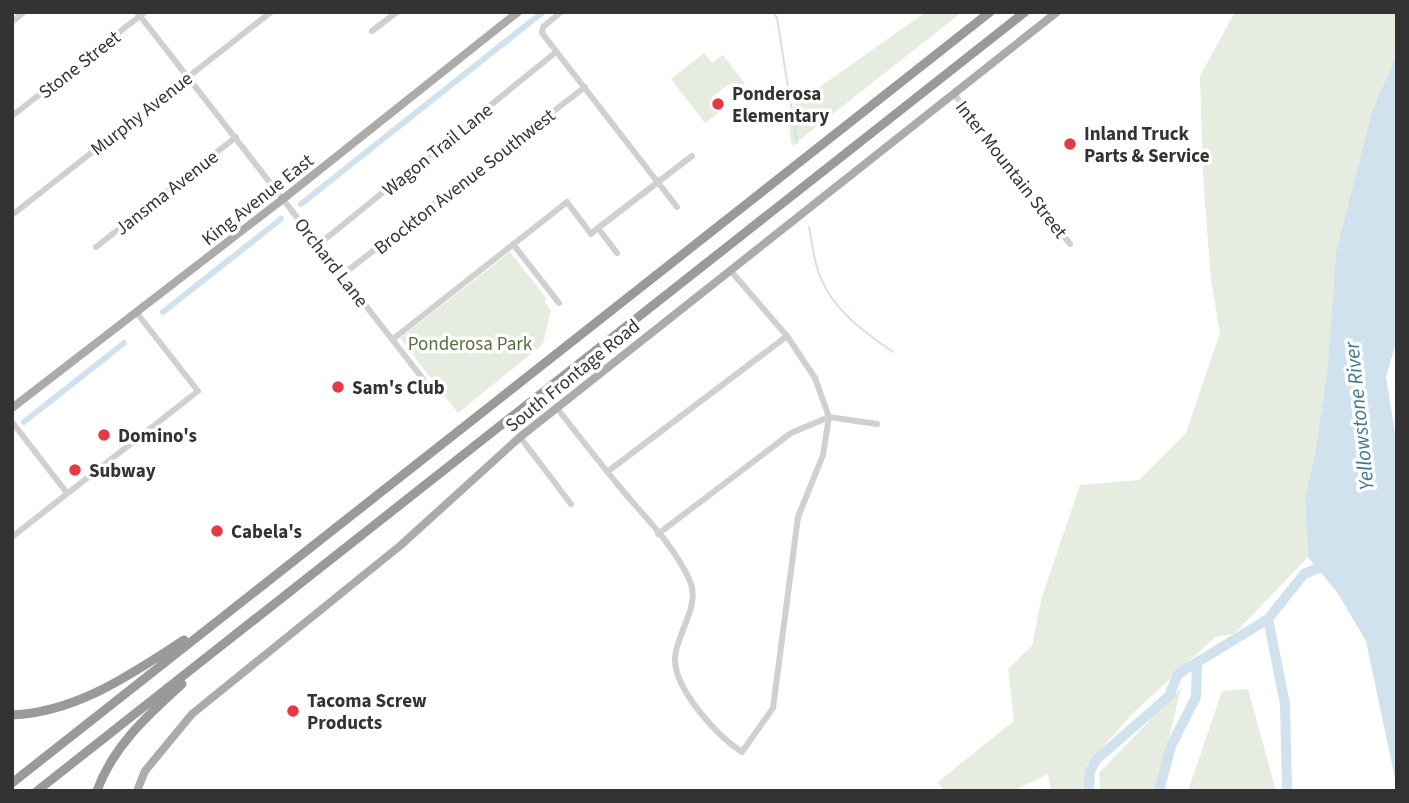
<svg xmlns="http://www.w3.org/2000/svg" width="1409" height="803" font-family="'Source Sans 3',sans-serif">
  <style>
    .green { fill: #e6ecdf }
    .water { fill: #cfe2ee }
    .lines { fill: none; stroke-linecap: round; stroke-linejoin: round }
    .stream { stroke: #cfe2ee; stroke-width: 2 }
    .canal { stroke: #cfe2ee; stroke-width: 6 }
    .river { stroke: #cfe2ee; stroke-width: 10 }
    .minor { stroke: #d0d0d0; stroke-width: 6 }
    .major { stroke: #ababab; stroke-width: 8 }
    .highway { stroke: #9a9a9a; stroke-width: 9 }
    .poi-dot { fill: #e63946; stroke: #fff; stroke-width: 2.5 }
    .labels { text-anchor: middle; stroke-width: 7; stroke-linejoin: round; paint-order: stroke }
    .street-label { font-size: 19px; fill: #333; stroke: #fff }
    .poi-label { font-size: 19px; font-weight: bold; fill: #333; stroke: #fff; text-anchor: start }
    .park-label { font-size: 19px; fill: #56703f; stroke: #fff }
    .water-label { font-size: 21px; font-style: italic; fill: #3f7597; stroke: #fff }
  </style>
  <rect width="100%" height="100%" fill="#fff"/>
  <path class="green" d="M926 12H962L792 146 787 110Z
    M1235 12H1397V54L1372 111 1336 252 1328 363 1316 450 1305 499 1308 557 1234 634 1215 637 1133 713 1086 766V791H1051L1048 774 1013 791H944L938 782 1014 721 1008 669 1032 646 1041 600 1080 485 1139 480 1186 433 1220 333 1211 280 1203 176 1200 76Z
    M704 53 712 63 723 55 745 84 735 92 729 84 712 97 722 110 705 123 671 79Z
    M510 252 546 298 545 303 551 310 543 344 458 413 400 338Z
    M1181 688 1156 791H1100L1099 773Z
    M1248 689 1276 791H1188L1222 691Z"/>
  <path class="water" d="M1397 54V339L1386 377 1397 445V788L1366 641 1337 592 1308 557 1305 499 1316 449 1328 363 1336 252 1372 111Z"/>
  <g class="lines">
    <path class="stream" d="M773 12 777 18 792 112
      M793 118 797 143
      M809 227C812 243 814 262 820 276 833 310 864 332 893 352"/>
    <path class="canal" d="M301 204 543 12
      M163 312 281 219
      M24 422 124 343"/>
    <path class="river" d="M1268 619 1285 704 1287 791
      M1089 791 1090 771 1096 760 1169 696 1178 674 1268 619 1304 574 1331 563
      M1159 791 1171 746 1196 697 1197 662"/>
    <path class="minor" d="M137 12 423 379
      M561 12 543 27 542 33 677 207
      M12 22 24 12
      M372 31 397 12
      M954 94 1070 244
      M12 116 145 12
      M12 215 271 12
      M598 228 692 156
      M513 244 559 303
      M318 245 556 52
      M96 247 236 137
      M342 275 585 87
      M393 339 567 202 591 234 598 228 617 253
      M556 407C578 435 600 463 623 491 646 518 675 547 690 581 701 606 676 634 675 658 674 689 717 736 742 752L773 708 798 517 823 455 829 417 815 378 787 336 730 270
      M12 422 67 493
      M520 437 571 504
      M607 472 787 336
      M658 534 791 433 829 417 877 424
      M12 537 198 391 136 312"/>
    <path class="major" d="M12 408 283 199 518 12
      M137 791 145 771 192 714 401 545 520 437 1057 12"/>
    <path class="highway" d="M12 715C78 712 131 674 184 640
      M12 783 990 12
      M37 791 1025 12
      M97 791C113 746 148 715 182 684"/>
  </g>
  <g class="poi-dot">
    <circle cx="718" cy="104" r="7"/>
    <circle cx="1070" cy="144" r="7"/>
    <circle cx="338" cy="387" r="7"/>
    <circle cx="104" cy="435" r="7"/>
    <circle cx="75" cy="470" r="7"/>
    <circle cx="217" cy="531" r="7"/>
    <circle cx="293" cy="711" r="7"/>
  </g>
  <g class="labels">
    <g class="street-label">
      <text transform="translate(79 64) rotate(-38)" y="7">Stone Street</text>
      <text transform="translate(141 113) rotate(-38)" y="7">Murphy Avenue</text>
      <text transform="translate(437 149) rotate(-39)" y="7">Wagon Trail Lane</text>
      <text transform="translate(1012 169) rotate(52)" y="7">Inter Mountain Street</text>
      <text transform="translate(464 181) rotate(-38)" y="7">Brockton Avenue Southwest</text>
      <text transform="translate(166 192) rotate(-38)" y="7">Jansma Avenue</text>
      <text transform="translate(257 199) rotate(-38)" y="7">King Avenue East</text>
      <text transform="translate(332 262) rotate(52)" y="7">Orchard Lane</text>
      <text transform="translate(572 375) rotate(-39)" y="7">South Frontage Road</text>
    </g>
    <g class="poi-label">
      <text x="732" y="100">Ponderosa<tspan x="732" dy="22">Elementary</tspan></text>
      <text x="1084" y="140">Inland Truck<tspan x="1084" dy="22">Parts &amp; Service</tspan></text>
      <text x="352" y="394">Sam's Club</text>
      <text x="118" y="442">Domino's</text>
      <text x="89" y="477">Subway</text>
      <text x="231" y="538">Cabela's</text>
      <text x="307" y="707">Tacoma Screw<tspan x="307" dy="22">Products</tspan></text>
    </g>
    <g class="park-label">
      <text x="470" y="350">Ponderosa Park</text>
    </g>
    <g class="water-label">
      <text transform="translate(1359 416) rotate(-96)" y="7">Yellowstone River</text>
    </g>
  </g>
  <rect width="1409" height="803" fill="none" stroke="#333333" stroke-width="28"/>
</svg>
